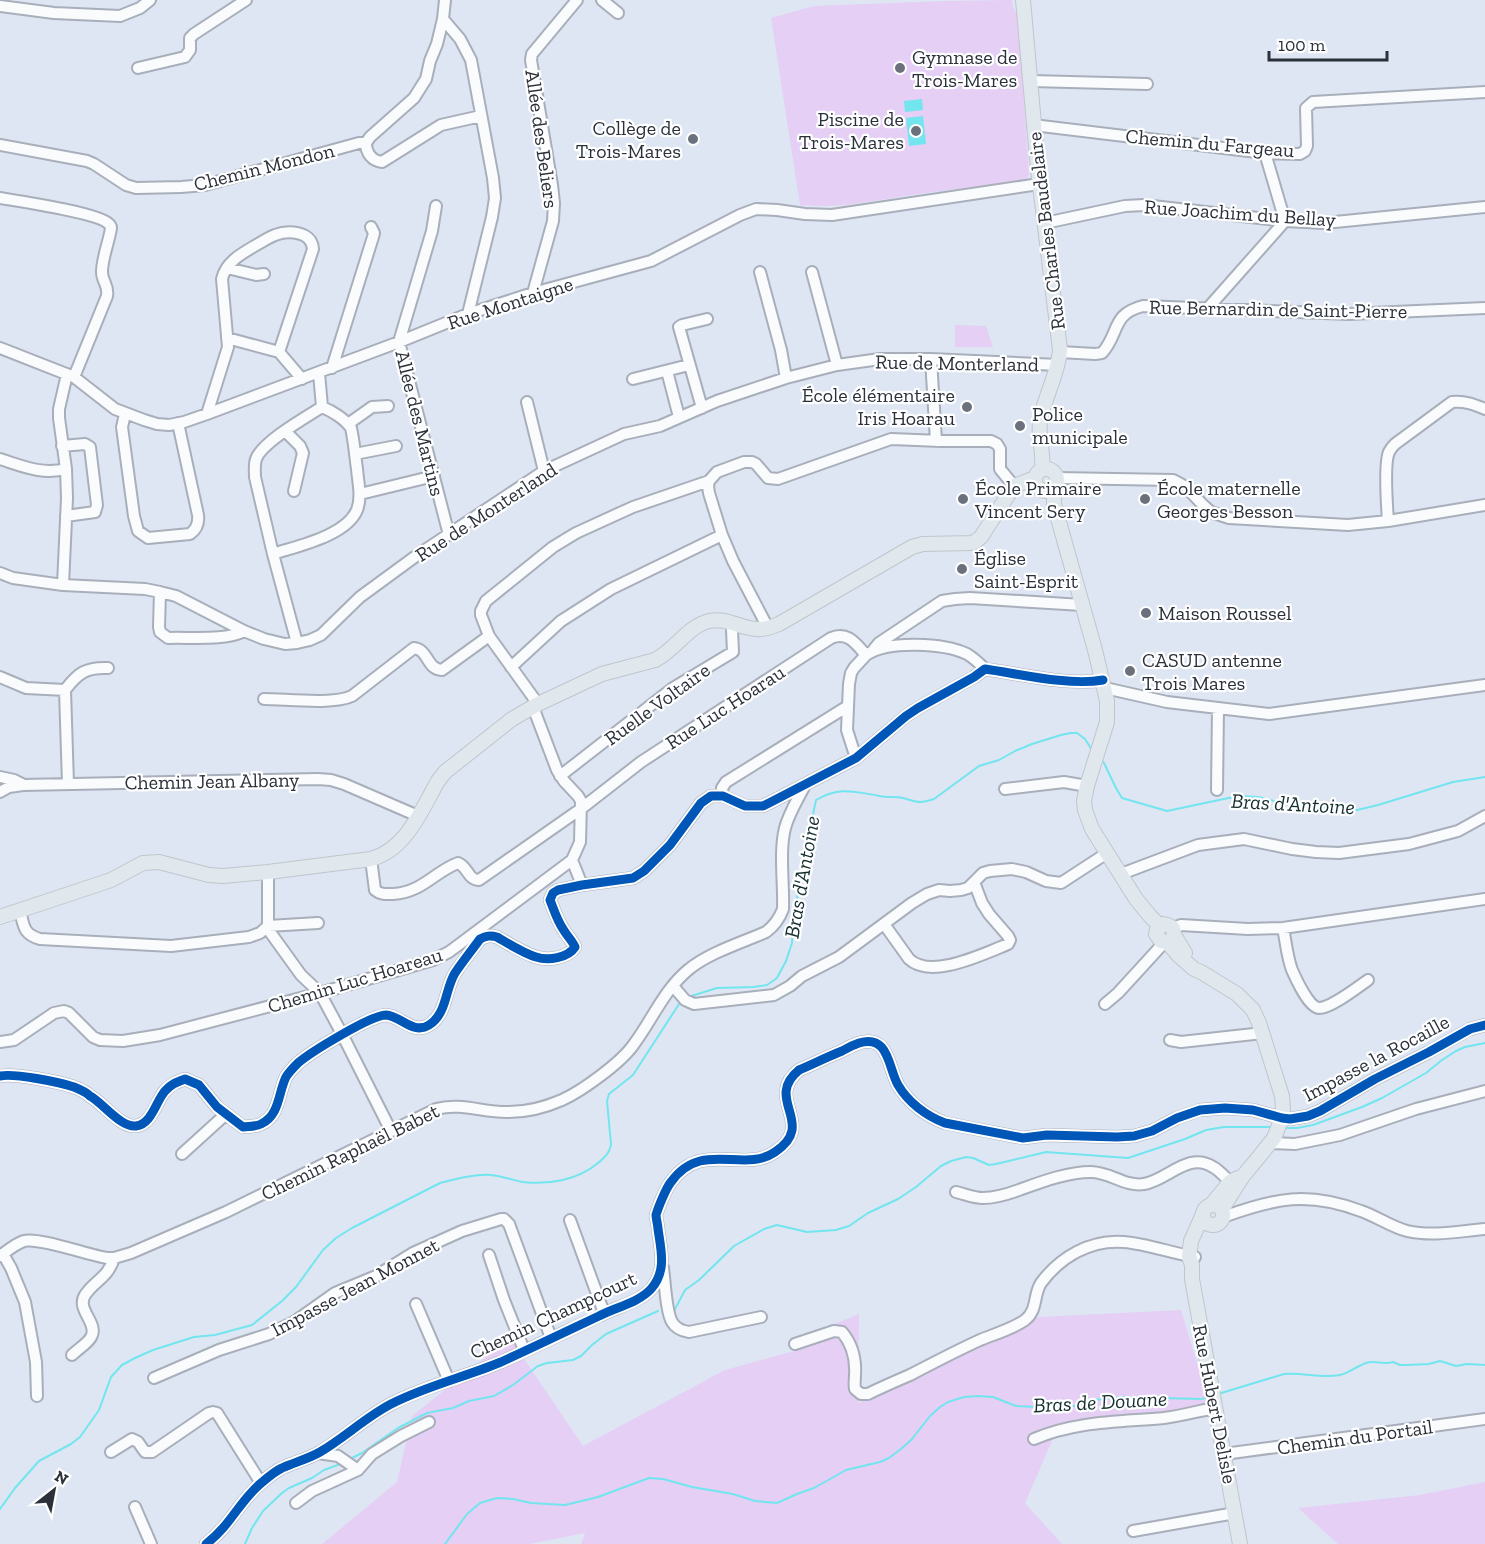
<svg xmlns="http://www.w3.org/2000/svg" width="1485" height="1544" font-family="'Zilla Slab',serif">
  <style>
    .green { fill: #e5cff5 }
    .water { fill: #72e5ee }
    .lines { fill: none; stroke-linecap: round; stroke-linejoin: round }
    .stream { stroke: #72e5ee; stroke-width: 2 }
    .minor-casing { stroke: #a8afba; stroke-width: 14 }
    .major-casing { stroke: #c1c5cc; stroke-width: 16 }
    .minor { stroke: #fafbfd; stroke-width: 10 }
    .major { stroke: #e1e8ed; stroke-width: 14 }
    .cycleway-casing { stroke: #fff; stroke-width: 13 }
    .cycleway { stroke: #0057b8; stroke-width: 9 }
    .poi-dot { fill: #6a707c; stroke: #fff; stroke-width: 2 }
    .labels { text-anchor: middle; stroke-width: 4.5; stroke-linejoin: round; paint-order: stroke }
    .poi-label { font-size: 20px; fill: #2b313b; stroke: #fff; text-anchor: start }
    .street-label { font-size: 20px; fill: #2b313b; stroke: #fff }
    .water-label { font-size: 21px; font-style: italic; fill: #152e2f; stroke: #fff }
  </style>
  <rect width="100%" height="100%" fill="#dee6f4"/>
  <path class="green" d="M1012 0 1013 8 1018 15 1029 175 1026 179 1018 181C982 186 947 190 911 195 872 201 840 209 800 205L771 18 814 6 944 1Z
    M955 325 986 326 993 347H955Z
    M1181 1310 1211 1409 1055 1434 1025 1503 1062 1544H581L585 1533 529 1544H322L397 1482 412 1416 510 1338 583 1446 725 1370 794 1351 827 1327 859 1314 858 1403 1039 1317Z
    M1485 1482V1544H1338L1298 1508 1420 1495Z"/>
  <path class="water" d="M922 99 923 110 905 112 904 101Z
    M923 116 926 144 909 146 906 118Z"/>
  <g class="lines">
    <path class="stream" d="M1100 759 1104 763 1116 788 1122 798 1167 811 1238 796 1258 797 1291 805 1332 808 1353 811 1378 805 1453 782 1485 777
      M688 997 717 988 753 987 767 985 777 978 786 961 792 943 793 922 803 863 816 800C840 786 855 792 880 796 887 798 895 796 903 798 918 802 919 804 934 799L979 766 999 760 1015 751 1032 744 1061 735 1071 733H1077L1085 739 1092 750
      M1284 1128H1297L1313 1125 1362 1107 1382 1098 1426 1073 1442 1060 1456 1051 1465 1047 1485 1043
      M674 1311 685 1290 699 1280 734 1246 764 1229 777 1225 807 1232 836 1230 849 1226 868 1213 898 1199 916 1187 941 1166 951 1161 966 1157 973 1158 989 1165 996 1164 1046 1152 1128 1158 1185 1139 1206 1130 1224 1127H1272
      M1218 1394 1284 1374C1303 1372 1321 1379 1340 1375 1349 1373 1357 1366 1366 1363 1375 1360 1384 1365 1393 1362L1400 1365H1406L1429 1364 1440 1361 1456 1366 1467 1364 1485 1365
      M350 1459 362 1453 398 1428 427 1413 453 1408 469 1401 494 1396 513 1385 538 1366 547 1363 573 1360 581 1356 592 1345 606 1334 658 1311
      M0 1509 15 1488 39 1461 71 1444 80 1437 99 1410 111 1377 122 1365 135 1358 153 1350 194 1337 215 1335 252 1325 282 1301 296 1287 323 1250 336 1238 352 1228 440 1183C456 1179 474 1174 491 1175 502 1176 512 1180 523 1182 549 1185 578 1180 598 1163 605 1157 610 1153 611 1144L607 1101 609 1094 633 1075 681 1001
      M245 1544 252 1528 263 1511 282 1493 289 1488 312 1478 324 1470 343 1463
      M445 1544 467 1514 480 1503 490 1500 497 1498 513 1499 531 1503 565 1505 598 1497 649 1478 663 1479 692 1487 733 1494 755 1501 777 1503 797 1494 814 1488 846 1470 880 1462 889 1458 901 1449 912 1439 930 1416 940 1407 948 1402 964 1397 978 1396 993 1397 1016 1406 1057 1408 1074 1406 1094 1400 1122 1397 1201 1399 1209 1397"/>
    <g class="minor-casing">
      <path id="minor" d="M602 0 618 13
        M0 6 54 13 120 16 140 8 150 0
        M443 19 460 39 471 60 493 178 495 198 492 217 468 314
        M138 68 185 57 190 50V38L194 34 246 0
        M1031 81 1147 84
        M1033 125 1265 153 1300 154 1305 151 1307 146 1306 108 1313 102 1485 92
        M366 143 370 137 414 98 426 79 430 61 437 44 443 19 445 0
        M366 143C366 153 372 161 382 162L441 125 481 116
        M0 145 87 161 94 164 126 185 136 188 181 187 205 185 359 143H366
        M0 198C18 201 99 213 109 224 110 225 111 226 111 228 109 242 102 258 102 272 102 282 109 285 107 296L74 377
        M436 206 432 231 399 342 449 535
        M1045 223 1125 206 1144 205 1285 221 1325 223 1485 207
        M227 268 256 275 264 274
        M760 272 781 350 786 378
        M812 272 837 365
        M533 293 553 221 554 203 552 185 531 60 532 54 577 0
        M1208 308 1285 221 1265 153
        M227 338 279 352
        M0 348 74 377 115 409 144 420 157 424 169 425 184 422 207 414 399 342 468 314 533 293 651 261 740 215 756 209 777 210 805 214 832 215 1039 184
        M1060 352 1095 354 1102 353C1120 333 1111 314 1143 306L1349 314 1485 308
        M931 359 936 441
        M332 368 373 237 374 233 371 227
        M667 371 679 417
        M319 373 322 407
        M633 379 689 365
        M527 402 544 471
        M702 408 679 327 682 325 707 319
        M125 414 122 427 134 516 138 531 148 538 190 534C197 529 199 523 198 515L178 423
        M207 414 228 347 222 279C226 261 243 253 258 244 264 241 269 237 275 235 288 230 312 231 313 249L279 352 302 379
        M348 424 372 407 388 406
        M285 431 300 446 303 453 294 491
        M62 446 85 444 90 447 97 505 95 512 66 516
        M355 454 396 446
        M0 459C22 466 42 475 66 469
        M1057 478 1173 480 1186 487 1203 505 1211 512 1229 518 1348 525 1388 521 1485 505
        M360 494 434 476
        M1388 521C1387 507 1384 463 1389 452 1391 448 1393 446 1395 444L1452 402C1465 401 1473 404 1485 409
        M273 554C297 546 346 536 357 510 362 497 358 482 357 469 355 455 354 441 351 428 345 419 332 411 322 407
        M0 573 13 578 63 585 145 589 160 592 176 596 244 631 264 639 285 644 297 643 310 640 321 635 360 597 416 556 544 471 624 434 660 426 717 401 786 378 837 365 880 359H931L1058 365
        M63 585 67 498 66 469 59 418V409L67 374
        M160 592 159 627 160 632 168 638C189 637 227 641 244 631
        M768 628 733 561 722 535 709 493 708 486 709 481 717 472 744 462H752L756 464 768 478 778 479 891 439 941 441H991L997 444 1000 449V469L1014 486
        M297 643 273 554 255 477C255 471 254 465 256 459 262 442 306 417 322 407
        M874 649 879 643 942 601 955 599 970 598 1082 605
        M511 667 561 621 611 589 722 535
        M0 677 26 688 65 690C78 673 86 667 108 668
        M1105 688 1167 702 1269 714 1485 685
        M65 690 68 784
        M264 699C286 699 333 705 352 696L414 648C429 650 426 669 442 670L489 636
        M538 704 489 636 481 615V611L486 601 553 547 576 533 633 507 709 481
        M856 758 847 730 849 684 851 673 854 668 866 655
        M560 776 673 688 733 652 732 630 734 624
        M0 777 14 780 22 784
        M1005 789 1064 782 1087 786
        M1217 790 1218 708
        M0 792 9 787 23 785 318 779 331 780 344 784 418 816
        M723 796 722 788 726 782 848 706
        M371 859 375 890C381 895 386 894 393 894 423 892 434 872 458 863 468 867 468 880 479 880L582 808 641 762 831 638C848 631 856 644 866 655 888 640 944 643 967 654 974 658 979 663 985 669
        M572 860 582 885
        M268 872V926L270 932 301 975 320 993 342 1034 391 1131
        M1121 874 1198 845 1244 839 1292 849 1316 852 1339 853 1409 844 1458 831 1485 816
        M20 911C24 926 23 934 40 939L171 946 249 937 260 933 268 926 318 923
        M884 924 909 959C930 979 978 956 1001 947L1008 944 1010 940 1008 936 989 914 982 903 974 882
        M1173 928 1181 925 1248 929 1283 928 1485 899
        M1283 928C1286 942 1287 957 1292 970 1296 979 1309 1008 1319 1008 1331 1008 1358 987 1368 980
        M673 986 685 1000 694 1004 774 995 790 986 802 976 839 957 912 903 927 894 939 890 950 891 961 890 968 888 983 873 990 871 1012 869 1026 872 1046 881 1061 883 1107 853
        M1105 1004 1118 993 1161 946 1163 942
        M1170 1040 1181 1042 1263 1033
        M0 1042 14 1040 54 1013 64 1011 69 1013 93 1037 100 1040 123 1041 160 1035 320 993 433 960 449 952 572 860 580 842 581 801 578 796 564 781 557 770 533 707
        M0 1076C14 1073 59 1082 74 1087 79 1089 86 1092 90 1096 103 1103 121 1128 136 1126 152 1124 156 1101 165 1091 171 1084 177 1082 185 1079L199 1085 217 1107 243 1127C248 1126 256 1127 261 1124 280 1115 278 1093 286 1077 289 1072 294 1067 298 1063 311 1052 371 1015 386 1015 401 1016 413 1035 429 1025 447 1014 445 989 455 973 463 961 472 950 480 939 486 936 490 935 497 937 509 944 523 953 536 957 548 961 568 958 575 947 572 940 567 936 563 929 557 920 554 910 550 900L553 893 558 890 582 885 633 878 644 871 670 845 701 803 711 796H723L745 806H763L771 802 856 758 906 716 918 708 974 677 985 669C1020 674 1069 686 1103 680
        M1271 1143 1295 1144 1340 1135 1416 1109 1485 1091
        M182 1154 226 1114
        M956 1192C965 1194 974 1198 983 1198 995 1198 1008 1194 1019 1190 1041 1182 1067 1172 1091 1172 1110 1172 1125 1187 1144 1184 1168 1180 1188 1151 1213 1167 1219 1170 1225 1177 1230 1182
        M1223 1217C1275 1198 1308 1191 1361 1211 1376 1216 1391 1227 1407 1231 1433 1237 1460 1231 1485 1229
        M570 1220 604 1313
        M3 1254 11 1268 25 1302 36 1362 37 1396
        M489 1255 504 1300 524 1350
        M0 1256C7 1251 15 1244 24 1241 39 1237 88 1255 107 1258H114L131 1253 226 1212 436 1109C461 1102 484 1113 509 1112 527 1112 546 1107 562 1100 582 1091 622 1062 634 1044 652 1020 664 990 688 970 708 953 741 943 766 932 774 926 779 920 783 909 784 884 779 852 785 828 789 813 798 799 805 785
        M663 1268C665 1282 666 1312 672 1322 676 1329 682 1331 689 1332L761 1317
        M416 1304 449 1381
        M795 1344 834 1331 842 1332C852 1344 856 1360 855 1375 855 1380 854 1384 855 1389L861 1394H868C882 1387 896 1381 910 1375 933 1363 956 1351 980 1340 994 1334 1013 1329 1025 1320 1038 1310 1033 1295 1041 1283 1060 1257 1091 1239 1124 1242 1148 1244 1171 1253 1195 1257
        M72 1355C78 1349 90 1342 92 1335 97 1322 76 1309 85 1295 95 1280 108 1278 114 1258
        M154 1378 219 1350 269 1334 294 1322 335 1293 376 1276 413 1253 462 1231 501 1219H504L509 1224 551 1338
        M1034 1439C1075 1421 1120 1422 1164 1418 1181 1416 1198 1411 1215 1408
        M111 1452 132 1439 138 1442 145 1452H152L209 1413 213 1412 217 1413 261 1483
        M318 1453 338 1456 358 1470
        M1224 1454 1485 1419
        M296 1503 312 1491 358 1470 372 1454 401 1436 429 1422
        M135 1507 151 1544
        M1133 1531 1235 1513
        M206 1544C230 1526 239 1502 260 1484 267 1478 275 1471 282 1468 295 1462 308 1459 320 1452 344 1438 366 1417 391 1404 426 1386 465 1377 501 1362 534 1347 567 1331 599 1316 616 1307 638 1303 651 1289 667 1271 661 1250 658 1229 658 1225 656 1219 656 1215 658 1208 666 1188 671 1182 702 1139 743 1174 775 1152 818 1123 763 1100 799 1070 813 1064 827 1057 842 1051 847 1048 853 1045 859 1043 889 1034 888 1067 898 1085 908 1102 926 1116 945 1123L1023 1138 1047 1135 1117 1137 1134 1136 1152 1131 1177 1118 1200 1110 1225 1108 1253 1110 1282 1118 1290 1119 1308 1116 1320 1111 1375 1079 1429 1052 1470 1029 1485 1025"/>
    </g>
    <g class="major-casing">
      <path id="major" d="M1023 0 1038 169 1060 350C1058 375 1044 397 1040 422 1038 438 1044 453 1042 469
        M1035 480a11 11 0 1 1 22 0a11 11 0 1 1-22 0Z
        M1054 488V504L1095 650 1107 701V722L1087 786 1084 801 1085 810 1092 829 1136 899 1150 916 1160 926
        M0 917 111 880 143 863 159 862 209 875 223 876 268 872 371 859C406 850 422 809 438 781L445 772 512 719 538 704 602 674 655 660C675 650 688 626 709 621 726 617 740 628 756 629 764 630 772 627 779 624L912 547 923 544 972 543 976 541 981 537 1010 492 1014 486 1035 478
        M1167 942 1179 956 1194 969 1201 972 1237 994 1253 1010 1259 1023 1282 1096 1283 1109 1282 1118 1274 1138 1258 1158 1243 1176 1222 1209
        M1167 942 1161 941 1156 934 1157 929 1163 924 1168 925 1173 928 1174 935 1185 953
        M1211 1205 1230 1182 1238 1178
        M1203 1215a10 10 0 1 1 20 0a10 10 0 1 1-20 0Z
        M1203 1214 1191 1241 1189 1256 1192 1265V1279L1240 1544"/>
    </g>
    <use href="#minor" class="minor"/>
    <use href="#major" class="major"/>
    <g class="cycleway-casing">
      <path id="cycleway" d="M0 1076C14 1073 59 1082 74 1087 79 1089 86 1092 90 1096 103 1103 121 1128 136 1126 152 1124 156 1101 165 1091 171 1084 177 1082 185 1079L199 1085 217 1107 243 1127C248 1126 256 1127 261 1124 280 1115 278 1093 286 1077 289 1072 294 1067 298 1063 311 1052 371 1015 386 1015 401 1016 413 1035 429 1025 447 1014 445 989 455 973 463 961 472 950 480 939 486 936 490 935 497 937 509 944 523 953 536 957 548 961 568 958 575 947 572 940 567 936 563 929 557 920 554 910 550 900L553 893 558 890 582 885 633 878 644 871 670 845 701 803 711 796H723L745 806H763L771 802 856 758 906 716 918 708 974 677 985 669C1020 674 1069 686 1103 680
        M206 1544C230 1526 239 1502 260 1484 267 1478 275 1471 282 1468 295 1462 308 1459 320 1452 344 1438 366 1417 391 1404 426 1386 465 1377 501 1362 534 1347 567 1331 599 1316 616 1307 638 1303 651 1289 667 1271 661 1250 658 1229 658 1225 656 1219 656 1215 658 1208 666 1188 671 1182 702 1139 743 1174 775 1152 818 1123 763 1100 799 1070 813 1064 827 1057 842 1051 847 1048 853 1045 859 1043 889 1034 888 1067 898 1085 908 1102 926 1116 945 1123L1023 1138 1047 1135 1117 1137 1134 1136 1152 1131 1177 1118 1200 1110 1225 1108 1253 1110 1282 1118 1290 1119 1308 1116 1320 1111 1375 1079 1429 1052 1470 1029 1485 1025"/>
    </g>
    <use href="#cycleway" class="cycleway"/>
  </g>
  <g class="poi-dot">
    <circle cx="900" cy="68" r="6"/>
    <circle cx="916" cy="131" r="6"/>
    <circle cx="693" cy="139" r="6"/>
    <circle cx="967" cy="407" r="6"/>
    <circle cx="1020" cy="426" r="6"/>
    <circle cx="963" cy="499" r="6"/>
    <circle cx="1145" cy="499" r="6"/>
    <circle cx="962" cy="569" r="6"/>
    <circle cx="1146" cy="613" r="6"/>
    <circle cx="1130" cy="671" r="6"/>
  </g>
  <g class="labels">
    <g class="poi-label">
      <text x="912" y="64">Gymnase de<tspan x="912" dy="23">Trois-Mares</tspan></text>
      <text x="904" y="126" text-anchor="end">Piscine de<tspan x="904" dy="23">Trois-Mares</tspan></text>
      <text x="681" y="135" text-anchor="end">Collège de<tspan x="681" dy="23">Trois-Mares</tspan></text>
      <text x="955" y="402" text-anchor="end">École élémentaire<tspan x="955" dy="23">Iris Hoarau</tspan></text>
      <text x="1032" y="421">Police<tspan x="1032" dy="23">municipale</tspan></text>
      <text x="975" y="495">École Primaire<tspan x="975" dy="23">Vincent Sery</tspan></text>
      <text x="1157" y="495">École maternelle<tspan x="1157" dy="23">Georges Besson</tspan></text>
      <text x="974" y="565">Église<tspan x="974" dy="23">Saint-Esprit</tspan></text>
      <text x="1158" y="620">Maison Roussel</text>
      <text x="1142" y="667">CASUD antenne<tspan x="1142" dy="23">Trois Mares</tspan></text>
    </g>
    <g class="street-label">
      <text transform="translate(542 139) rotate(82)" y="7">Allée des Beliers</text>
      <text transform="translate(1210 143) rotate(5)" y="7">Chemin du Fargeau</text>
      <text transform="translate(264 167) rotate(-14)" y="7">Chemin Mondon</text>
      <text transform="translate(1240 213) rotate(4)" y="7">Rue Joachim du Bellay</text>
      <text transform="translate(1046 231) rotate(-97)" y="7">Rue Charles Baudelaire</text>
      <text transform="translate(510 303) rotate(-18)" y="7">Rue Montaigne</text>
      <text transform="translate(1278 309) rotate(1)" y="7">Rue Bernardin de Saint-Pierre</text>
      <text transform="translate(957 363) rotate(1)" y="7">Rue de Monterland</text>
      <text transform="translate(420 423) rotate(76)" y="7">Allée des Martins</text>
      <text transform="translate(486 512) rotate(-33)" y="7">Rue de Monterland</text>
      <text transform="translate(657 704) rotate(-36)" y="7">Ruelle Voltaire</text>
      <text transform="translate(725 707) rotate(-33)" y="7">Rue Luc Hoarau</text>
      <text transform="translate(212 781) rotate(-1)" y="7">Chemin Jean Albany</text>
      <text transform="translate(355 980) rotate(-17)" y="7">Chemin Luc Hoareau</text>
      <text transform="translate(1376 1058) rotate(-28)" y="7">Impasse la Rocaille</text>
      <text transform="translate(350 1152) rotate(-26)" y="7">Chemin Raphaël Babet</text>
      <text transform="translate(355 1287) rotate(-28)" y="7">Impasse Jean Monnet</text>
      <text transform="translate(553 1315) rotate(-25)" y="7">Chemin Champcourt</text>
      <text transform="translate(1215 1404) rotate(79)" y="7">Rue Hubert Delisle</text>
      <text transform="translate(1355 1437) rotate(-8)" y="7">Chemin du Portail</text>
    </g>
    <g class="water-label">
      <text transform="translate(1293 804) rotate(3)" y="7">Bras d'Antoine</text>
      <text transform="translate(802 877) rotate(-80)" y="7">Bras d'Antoine</text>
      <text transform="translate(1100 1402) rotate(-3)" y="7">Bras de Douane</text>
    </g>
  </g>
  <g transform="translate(54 1490) rotate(31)" stroke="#ffffff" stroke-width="4.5" paint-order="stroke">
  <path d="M0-4.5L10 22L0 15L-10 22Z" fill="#2b313b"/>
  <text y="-9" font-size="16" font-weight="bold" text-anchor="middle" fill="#2b313b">N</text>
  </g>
  <path d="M1269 51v9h118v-9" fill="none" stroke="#2b313b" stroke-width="3"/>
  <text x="1278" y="51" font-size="18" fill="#2b313b" stroke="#ffffff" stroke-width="4.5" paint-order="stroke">100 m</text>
</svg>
